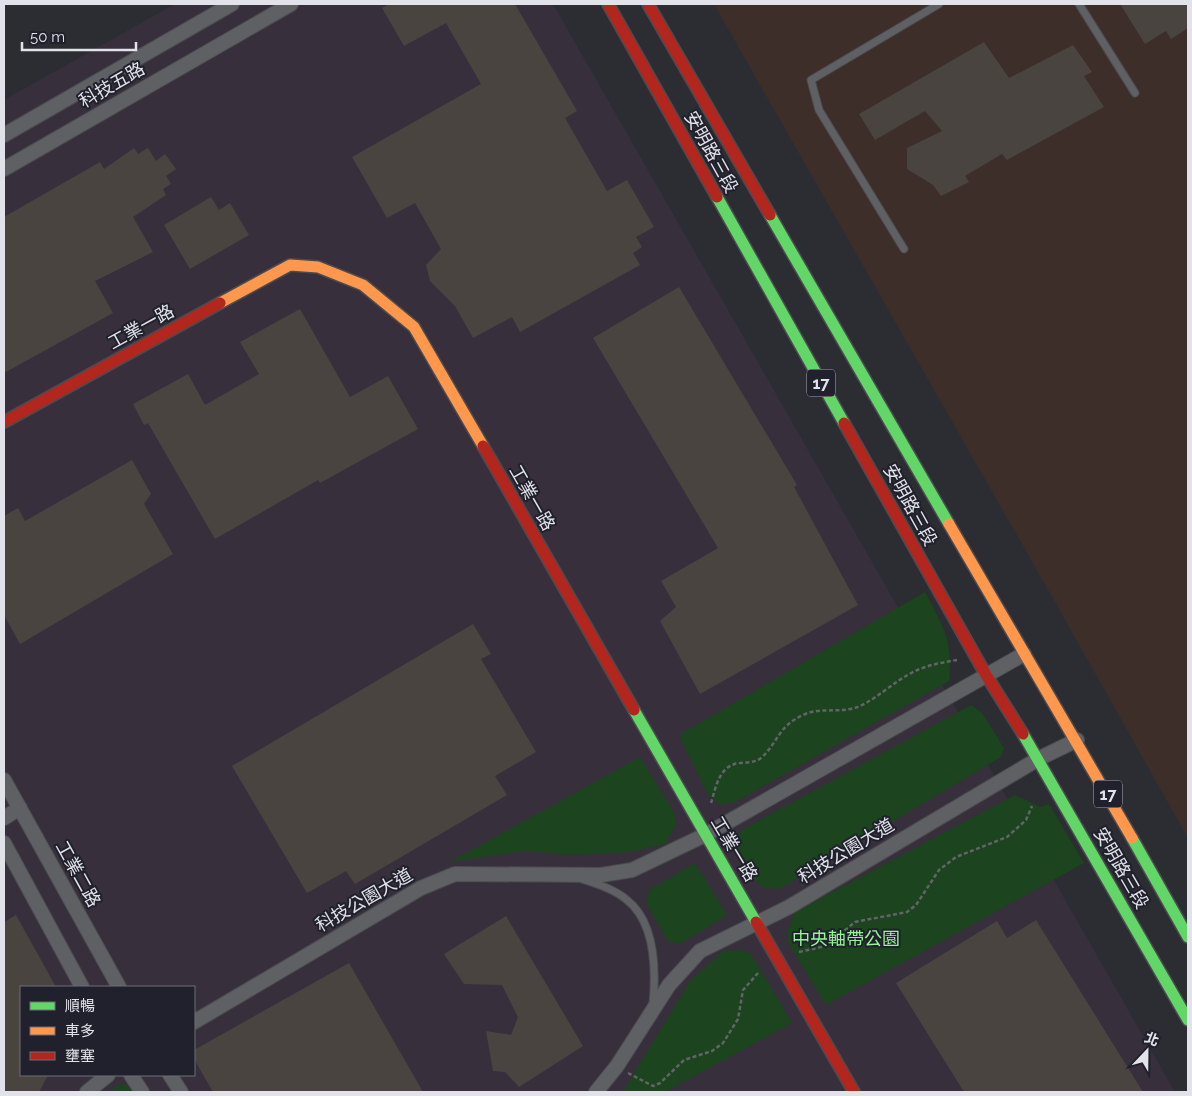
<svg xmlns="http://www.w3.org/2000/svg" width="1192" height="1096" font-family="Raleway,'Noto Sans TC',sans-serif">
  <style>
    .industrial { fill: #382f3c; fill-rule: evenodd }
    .education { fill: #3e2e2a }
    .green { fill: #1c441e }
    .building { fill: #49443f }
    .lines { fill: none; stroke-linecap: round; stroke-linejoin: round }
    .lane-casing { stroke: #4b4b50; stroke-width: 9 }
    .street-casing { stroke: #4b4b50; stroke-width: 16 }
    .fast-casing { stroke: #4b4b50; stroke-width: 14 }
    .slow-casing { stroke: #4b4b50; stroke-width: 14 }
    .jam-casing { stroke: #4b4b50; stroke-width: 14 }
    .path { stroke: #636469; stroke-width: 2.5; stroke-dasharray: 4 2.5; stroke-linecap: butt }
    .lane { stroke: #5f6064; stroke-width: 7 }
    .street { stroke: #5f6064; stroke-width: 14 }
    .fast { stroke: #63d668; stroke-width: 11 }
    .slow { stroke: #ff974d; stroke-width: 11 }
    .jam { stroke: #b3261e; stroke-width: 11 }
    .labels { text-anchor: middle; stroke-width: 4; stroke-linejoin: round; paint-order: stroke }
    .shield { fill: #20212c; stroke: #a8a9b1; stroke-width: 1 }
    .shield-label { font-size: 16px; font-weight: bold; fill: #e2e3ea }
    .street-label { font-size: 18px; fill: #e2e3ea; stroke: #20212c }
    .park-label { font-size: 18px; fill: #95f595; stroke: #20212c }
  </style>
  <rect width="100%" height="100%" fill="#2c2d33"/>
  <path class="industrial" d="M175 4H553L1175 1092H4V100ZM21 987H194V1075H21Z"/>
  <path class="education" d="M714 4H1188V838L1059 609Z"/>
  <path class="green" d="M925 592C942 624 954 643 949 681L737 801 721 805 708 795 679 735Z
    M971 705 982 713 1004 748 1001 757 779 889 762 888 743 866 734 840 742 830Z
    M640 757 675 814 676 824 665 844 630 852 571 855 525 851 450 862Z
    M1015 795 1040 807 1049 804 1084 863 826 1005 788 943V929L795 912Z
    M695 863 727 915 680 944 668 941 646 903 649 890Z
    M741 950 751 954 792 1023 665 1092H623L690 981 723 951Z
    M119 1084 130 1086 137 1092H110Z"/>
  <path class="building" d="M389 4H515L577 111 565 118 607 191 627 180 654 227 636 237 642 247 633 253 640 265 520 332 512 317 473 338 455 306 430 281 426 265 441 249 415 203 387 218 352 157 481 84 446 23 404 46 382 8Z
    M1120 4H1188V28L1171 39 1166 31 1145 44Z
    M984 42 1009 78 1073 45 1092 72 1084 76 1104 107 1007 160 1002 154 965 176 969 182 941 196 933 185 907 169V148L942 131 925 111 875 140 859 114Z
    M134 148 138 154 148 148 156 161 165 154 176 169 166 176 171 184 163 189 166 195 133 217 153 252 95 281 113 313 4 373V217L100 162 104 169Z
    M211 197 219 210 230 203 249 235 190 269 164 225Z
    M679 287 797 485 794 487 858 605 700 694 660 621 676 607 661 581 718 548 593 338Z
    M300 309 350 397 388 376 418 429 320 483 318 480 215 539 148 423 144 425 133 404 188 374 205 405 259 374 240 342Z
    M132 460 151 494 144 504 173 554 20 644 4 615V516L18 508 25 521Z
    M473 624 491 654 481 659 536 752 495 776 507 795 355 884 346 871 307 893 232 766Z
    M16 915 56 987H21V1075H48L39 1092H4V922Z
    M506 916 583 1046 519 1087 505 1072 493 1071 486 1031 511 1035 518 1017 502 985 464 984 444 954Z
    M1036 920 1143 1092H964L896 983 997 921 1007 938Z
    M349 963 423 1092H213L194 1059V1050Z"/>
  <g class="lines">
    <g class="lane-casing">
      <path id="lane" d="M1079 4 1135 93
        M904 249 819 110 811 80 939 4
        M582 879C597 884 614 889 627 900 656 923 656 971 653 1004"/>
    </g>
    <g class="street-casing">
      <path id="street" d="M4 135 232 4
        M4 169 291 4
        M4 780 119 987
        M4 818 20 808
        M4 843 82 987
        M194 1022 421 888 455 874 601 875 632 870 705 835 1024 654
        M131 1075 142 1092
        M170 1075 181 1092
        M87 1092 108 1075
        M596 1092 617 1066 669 985 700 951 789 907 1038 759 1077 740"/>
    </g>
    <g class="fast-casing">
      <path id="fast" d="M717 197 844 423
        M770 215 949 524
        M634 710 756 922
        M1023 734 1188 1020
        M1132 838 1188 937"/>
    </g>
    <g class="slow-casing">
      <path id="slow" d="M220 303 290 265 318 267 363 285 414 327 483 446
        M949 524 1132 838"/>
    </g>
    <g class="jam-casing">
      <path id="jam" d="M608 4 717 197
        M648 4 770 215
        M4 422 220 303
        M844 423 986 675 1023 734
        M483 446 634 710
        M756 922 854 1092"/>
    </g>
    <path class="path" d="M711 803C716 787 719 765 740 763 747 762 755 763 761 758 778 743 778 726 803 715 821 706 843 715 862 705 882 695 899 677 920 669 932 664 945 662 957 660
      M799 952 826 946 855 922 907 912 916 905 939 870 956 857 1007 837 1026 820 1032 806
      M628 1073 653 1086 660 1083 684 1060 712 1051 723 1043 738 1019 743 990 759 972"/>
    <use href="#lane" class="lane"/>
    <use href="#street" class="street"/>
    <use href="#fast" class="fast"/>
    <use href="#slow" class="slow"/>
    <use href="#jam" class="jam"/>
  </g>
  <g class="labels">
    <g class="shield">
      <rect x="807" y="369.5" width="28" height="27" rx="4"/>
      <rect x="1094" y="780.5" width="28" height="27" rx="4"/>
    </g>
    <g class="shield-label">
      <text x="821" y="389">17</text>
      <text x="1108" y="800">17</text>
    </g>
    <g class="street-label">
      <text transform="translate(112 85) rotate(-30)" y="6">科技五路</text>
      <text transform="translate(711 152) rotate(61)" y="6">安明路三段</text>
      <text transform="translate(141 327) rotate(-29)" y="6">工業一路</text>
      <text transform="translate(532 498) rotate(60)" y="6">工業一路</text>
      <text transform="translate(910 505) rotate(61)" y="6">安明路三段</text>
      <text transform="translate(734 849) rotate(59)" y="6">工業一路</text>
      <text transform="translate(846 851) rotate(-31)" y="6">科技公園大道</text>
      <text transform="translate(1121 868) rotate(60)" y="6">安明路三段</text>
      <text transform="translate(78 874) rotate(61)" y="6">工業二路</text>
      <text transform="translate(364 900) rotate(-30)" y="6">科技公園大道</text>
    </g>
    <g class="park-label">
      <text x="846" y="945">中央軸帶公園</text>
    </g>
  </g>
  <rect width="1192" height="1096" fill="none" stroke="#e2e3ea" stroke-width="10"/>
  <rect x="20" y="986" width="175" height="90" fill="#20212c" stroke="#6e6f78"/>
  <rect x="30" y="1002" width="25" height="8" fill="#63d668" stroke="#6e6f78"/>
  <text x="65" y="1011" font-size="15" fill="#e2e3ea">順暢</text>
  <rect x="30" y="1027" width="25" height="8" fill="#ff974d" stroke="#6e6f78"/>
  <text x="65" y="1036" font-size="15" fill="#e2e3ea">車多</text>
  <rect x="30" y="1052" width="25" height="8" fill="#b3261e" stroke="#6e6f78"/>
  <text x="65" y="1061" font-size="15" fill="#e2e3ea">壅塞</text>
  <g transform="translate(1147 1051) rotate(22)" stroke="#20212c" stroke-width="4" paint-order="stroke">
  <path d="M0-4L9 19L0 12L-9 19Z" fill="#e2e3ea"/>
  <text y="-8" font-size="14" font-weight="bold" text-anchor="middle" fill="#e2e3ea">北</text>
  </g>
  <path d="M22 42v8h114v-8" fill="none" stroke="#e2e3ea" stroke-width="2.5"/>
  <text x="30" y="42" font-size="15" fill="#e2e3ea" stroke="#20212c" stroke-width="4" paint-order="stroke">50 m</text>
</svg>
